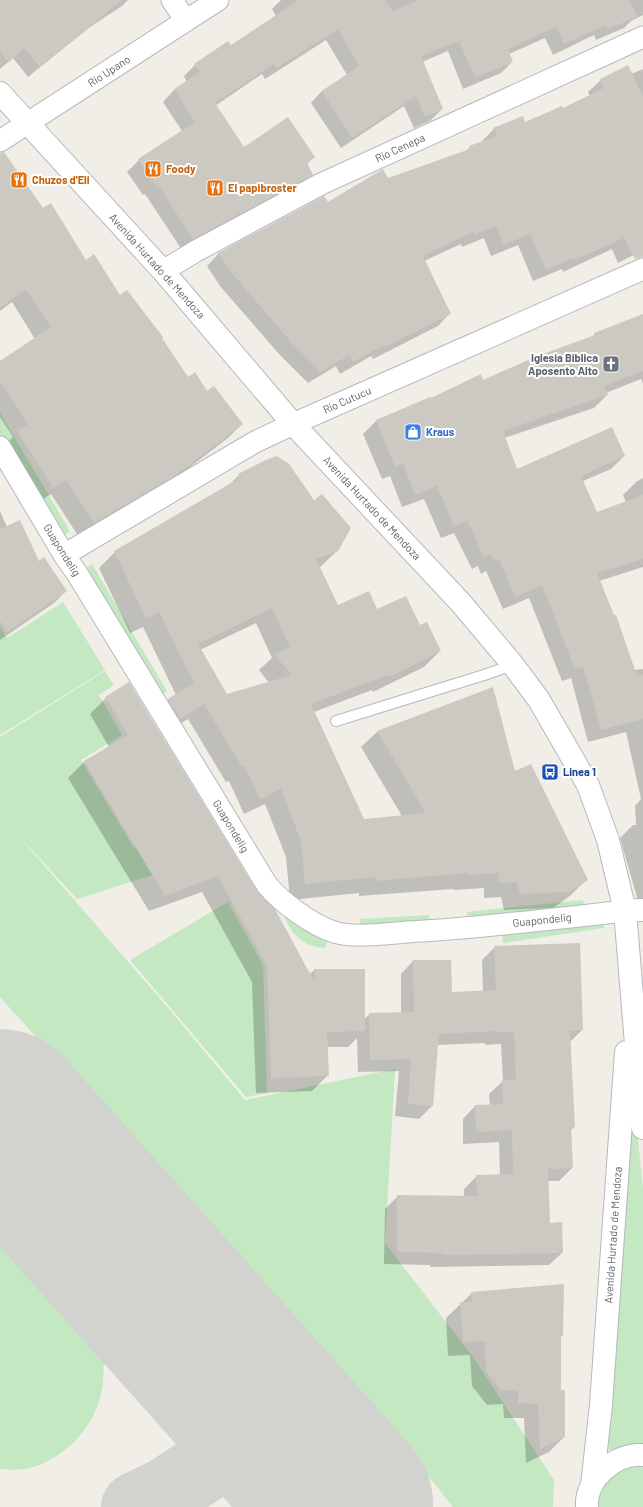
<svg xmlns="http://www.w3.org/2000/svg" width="643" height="1507" font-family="Barlow,sans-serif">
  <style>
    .grass { fill: #c3e8c2 }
    .shadow { fill: #0003; fill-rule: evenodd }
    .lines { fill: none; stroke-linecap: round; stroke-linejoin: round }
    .taxiway { stroke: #d2d2ce; stroke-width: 70 }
    .runway { stroke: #d2d2ce; stroke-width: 174 }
    .building { fill: #ccc9c3; fill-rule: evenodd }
    .lane-casing { stroke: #b6b9bd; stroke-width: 12 }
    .street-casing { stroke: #b6b9bd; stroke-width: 23 }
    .secondary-casing { stroke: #b5b9be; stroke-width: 24 }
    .lane { stroke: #fff; stroke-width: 10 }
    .street { stroke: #fff; stroke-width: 21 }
    .secondary { stroke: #fff; stroke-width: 22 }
    .labels { text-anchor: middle; stroke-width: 4; stroke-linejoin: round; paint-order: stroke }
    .street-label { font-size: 11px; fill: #5e6267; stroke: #fff }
    .food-label { font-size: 11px; font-weight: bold; fill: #c56008; stroke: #fff; text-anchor: start }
    .worship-label { font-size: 11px; font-weight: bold; fill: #5b616d; stroke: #fff; text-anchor: end }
    .shop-label { font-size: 11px; font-weight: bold; fill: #366cbe; stroke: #fff; text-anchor: start }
    .transit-label { font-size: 11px; font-weight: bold; fill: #164399; stroke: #fff; text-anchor: start }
  </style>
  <rect width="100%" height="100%" fill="#f0eee6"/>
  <path class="grass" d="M0 413 70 531 58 540 0 443Z
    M92 564 167 691 155 700 79 572Z
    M63 602 105 670 0 735V627L7 638Z
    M105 671 114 685 99 695 122 735 81 760 134 848 144 843 159 873 77 899 10 826 169 1009 245 1100 395 1069 385 1243 473 1357 554 1480 553 1507H453L422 1468 0 997V737Z
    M583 900 585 913 469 928 467 912Z
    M228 902 263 965 267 1093 246 1097 130 960Z
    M281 908 330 934 325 948C299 946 289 931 281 908Z
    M429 915 430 928 360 932V919Z
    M602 915 604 928 503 943 501 926Z
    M632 1083 643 1188V1447L605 1450Z
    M0 1240 85 1335 104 1361C103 1372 104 1384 101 1394 93 1429 64 1458 30 1468 22 1470 9 1470 0 1469Z
    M639 1465 643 1466V1507H598C598 1482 617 1470 639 1465Z"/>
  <path class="shadow" d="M0 0H128L122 6 90 27 28 77 13 58 0 69Z
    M281 0H643V15L631 21 624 28 596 40 594 35 553 55 545 38 509 54 512 62 501 73 463 89 448 51 422 62 442 109 430 121 414 128 404 106 341 148 311 103 322 91 347 75 326 40 265 79 262 74 215 106 243 148 314 157 307 164 312 174 300 186 182 250 145 194 143 195 127 172 139 160 182 131 163 102 174 90 187 82 184 76 195 65 231 47 276 16 272 9Z
    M643 69V250L618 263 612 249 563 272 562 269 533 281 518 245 491 256 484 238 462 247 461 244 424 261 450 313 438 326 373 359 371 356 340 374 336 366 308 383 279 354 220 286 207 266 219 253 327 204 388 179 464 153 470 147 482 142V141L494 129 525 123 562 110 590 96 588 92 601 80 631 74Z
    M0 169 43 209 85 261 161 338 188 378 242 424 228 438 161 489 79 537 51 494 39 502 4 446 13 437 0 417V362L35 339 12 302 0 311Z
    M643 315V384L641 379 606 393 607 395 594 408 504 438 517 470 624 456 611 469 583 481 596 514 626 502 623 495 636 482 643 478V567L599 581 634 670 643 669V900L638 901 620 838 633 825H636L635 806 641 799 626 732 588 742 571 678 562 681 529 598 503 609 486 571 481 574 478 566 472 569 454 533 441 538 424 499 402 507 390 476 382 479 363 434 376 421 430 398 431 400 482 381 592 337 595 334Z
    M239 475 337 551 319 568 338 607 377 610 419 627 440 651 424 667 373 692 372 690 314 712 364 820 402 816 361 747 377 732 514 772 586 880 570 896 553 908 504 910 501 897 484 898V888L454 890 453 889 359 896V893L290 900 286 857 265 804 244 814 229 781 226 782 188 719 163 734 152 716 168 700 176 695 143 627 130 633 99 568 115 552 226 488ZM256 623 272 658 259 670 269 683 227 696 200 650Z
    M0 511 7 527 66 591 54 603 0 640Z
    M106 698 256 892 309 975 314 970H364V1019L370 1014 401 1013V974L413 961 451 993 483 991 482 960 495 947 582 1030 570 1042 574 1127 571 1130 572 1168 559 1181H547L549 1224 562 1253 549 1265 430 1267V1265L384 1264 385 1209 398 1196 464 1197V1189L477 1176 500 1175 499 1142 463 1144V1119L475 1106H490L489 1094 503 1081 501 1044 485 1045V1043L437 1045 432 1106 419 1119 395 1116 399 1071 358 1072 357 1038 348 1047H327L328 1075 312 1091 256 1093 252 982 202 892 149 911 68 778 84 762 109 747 90 714Z
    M472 1293 560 1391 564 1437 549 1452 526 1463 524 1418H504L503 1404 487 1405 472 1386 470 1355 448 1356 446 1318Z"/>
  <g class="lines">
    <path class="taxiway" d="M136 1507 167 1492 211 1463 264 1411"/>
    <path class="runway" d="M0 1116 346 1504"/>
  </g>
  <path class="building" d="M0 0H122L40 67 24 48 9 62 0 52Z
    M299 0H385L393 11 419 0H630L637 17 608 29 606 25 564 44 556 27 508 49 513 62 475 78 459 41 421 56 443 109 425 117 416 96 352 138 322 91 359 66 338 29 277 68 274 64 215 103 244 147 288 117 315 157 307 163 313 175 193 239 157 183 155 185 138 159 195 122 174 89 200 72 194 64 228 41 231 45Z
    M628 65 643 97V257L635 259 624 238 575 260 574 258 546 270 530 234 504 245 496 226 474 235 473 232 423 256 451 314 385 347 384 345 353 362 349 355 321 372 291 342 232 273 218 253 324 196 328 202 383 169 388 178 470 149 469 146 497 136 493 128 523 116 525 122 562 106 563 108 604 88 600 79Z
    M4 152 43 208 51 203 86 260 94 254 120 295 127 290 163 337 162 338 188 377 195 372 207 391 214 386 243 424 176 475 94 523 66 480 53 488 17 431 28 424 0 381V361L51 327 26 289 0 308V153Z
    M643 314V371L604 386 608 395 503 431 517 469 612 427 625 456 581 476 597 512 643 495V559L597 573 614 615H616L637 676 643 675V719L601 730 583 666 575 669 542 585 515 597 499 559 494 561 491 554 484 557 467 521 454 526 437 486 415 495 403 464 395 467 376 420 430 397 431 398 481 374 483 380 535 357 595 335 594 333Z
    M277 456 289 464 314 500 322 494 351 528 338 551 316 559 338 605 369 591 377 609 406 596 420 625 427 622 441 651 389 677 388 675 311 704 364 819 426 813 377 731 493 687 515 771 531 764 588 880 570 892 520 894 517 882 499 883V873L469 875V873L375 881V877L305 884 301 841 281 789 260 799 245 766 242 767 204 704 180 719 168 699 194 683 159 612 146 618 114 551 240 478 238 474 266 460ZM272 608 290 647 274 654 292 675 227 694 198 644Z
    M20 520 39 561 44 557 67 591 7 632 0 621V529Z
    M129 682 257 891 275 909 315 983 314 969H365V1031L327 1032 329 1076 271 1078 267 966 218 876 165 896 84 761 128 735 105 697Z
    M580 943 583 1030 570 1031 575 1127H571L573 1168 548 1169 550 1223 562 1222 563 1253 442 1255V1253L397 1252V1195L477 1196 476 1175 513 1174 512 1130 476 1132 475 1105 503 1104 502 1080H516L514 1032H498V1031L439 1034 433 1106 408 1104 411 1059 370 1060 369 1013 414 1012 413 960H451L452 992 496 990 494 946Z
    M564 1284 563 1336 561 1337V1390H565V1437L540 1449 538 1404 518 1403V1390L501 1391 486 1371 485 1341 463 1342 460 1302H472L471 1292Z"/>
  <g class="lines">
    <g class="lane-casing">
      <path id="lane" d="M336 721 484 675 513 665"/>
    </g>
    <g class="street-casing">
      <path id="street" d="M172 0 186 21
        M0 141 218 0
        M163 271 196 251 321 184 643 37
        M0 447 64 555 78 575 267 885C281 902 312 925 334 932 352 938 386 934 407 932 480 928 552 919 625 911
        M64 555 255 442 293 424 643 269"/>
    </g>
    <g class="secondary-casing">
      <path id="secondary" d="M0 93 163 271 293 424 461 603 513 665 539 700 588 785 608 840 625 911 643 1128
        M625 911 643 910
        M592 1485 601 1405 626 1052
        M587 1507C585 1478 616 1453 643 1455"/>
    </g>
    <use href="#lane" class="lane"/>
    <use href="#street" class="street"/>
    <use href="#secondary" class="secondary"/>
  </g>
  <defs>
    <g id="restaurant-square" transform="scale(0.9)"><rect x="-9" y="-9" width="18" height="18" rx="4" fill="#e8710a" stroke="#fff"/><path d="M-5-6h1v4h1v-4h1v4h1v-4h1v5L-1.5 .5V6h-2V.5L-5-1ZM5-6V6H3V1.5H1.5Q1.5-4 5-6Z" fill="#fff"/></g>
    <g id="church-square" transform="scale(0.9)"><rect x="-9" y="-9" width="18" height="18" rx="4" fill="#6b7280" stroke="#fff"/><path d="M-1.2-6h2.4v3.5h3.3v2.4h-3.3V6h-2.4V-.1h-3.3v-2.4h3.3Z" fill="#fff"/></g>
    <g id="shop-square" transform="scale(0.9)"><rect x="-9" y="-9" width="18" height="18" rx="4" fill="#3f7fe0" stroke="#fff"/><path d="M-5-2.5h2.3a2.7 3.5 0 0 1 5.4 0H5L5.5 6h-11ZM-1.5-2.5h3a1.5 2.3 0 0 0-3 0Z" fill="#fff"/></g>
    <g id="bus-square" transform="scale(0.9)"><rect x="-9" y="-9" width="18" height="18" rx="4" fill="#1a4fb4" stroke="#fff"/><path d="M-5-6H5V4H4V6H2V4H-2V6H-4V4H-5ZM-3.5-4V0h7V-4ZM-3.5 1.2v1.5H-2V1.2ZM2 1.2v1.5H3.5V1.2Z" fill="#fff"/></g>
  </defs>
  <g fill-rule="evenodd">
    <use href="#restaurant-square" x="153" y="169"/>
    <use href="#restaurant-square" x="19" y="180"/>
    <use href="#restaurant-square" x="215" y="188"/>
    <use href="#church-square" x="611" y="364"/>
    <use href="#shop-square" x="413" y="432"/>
    <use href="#bus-square" x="550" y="772"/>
  </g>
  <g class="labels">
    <g class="street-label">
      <text transform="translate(109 71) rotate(-33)" y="4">Río Upano</text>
      <text transform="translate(400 148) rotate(-25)" y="4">Río Cenepa</text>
      <text transform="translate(157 266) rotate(48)" y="4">Avenida Hurtado de Mendoza</text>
      <text transform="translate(347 400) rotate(-24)" y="4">Río Cutucu</text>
      <text transform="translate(372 508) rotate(47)" y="4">Avenida Hurtado de Mendoza</text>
      <text transform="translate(62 550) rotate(58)" y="4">Guapondelig</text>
      <text transform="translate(231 826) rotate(59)" y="4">Guapondelig</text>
      <text transform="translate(542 920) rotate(-6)" y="4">Guapondelig</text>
      <text transform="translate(613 1235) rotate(-86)" y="4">Avenida Hurtado de Mendoza</text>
    </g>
    <g class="food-label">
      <text x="166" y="173">Foody</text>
      <text x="32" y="184">Chuzos d'Eli</text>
      <text x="228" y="192">El papibroster</text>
    </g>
    <g class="worship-label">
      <text x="598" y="362">Iglesia Biblica<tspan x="598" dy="13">Aposento Alto</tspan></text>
    </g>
    <g class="shop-label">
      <text x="426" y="436">Kraus</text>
    </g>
    <g class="transit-label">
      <text x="563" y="776">Linea 1</text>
    </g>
  </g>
</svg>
